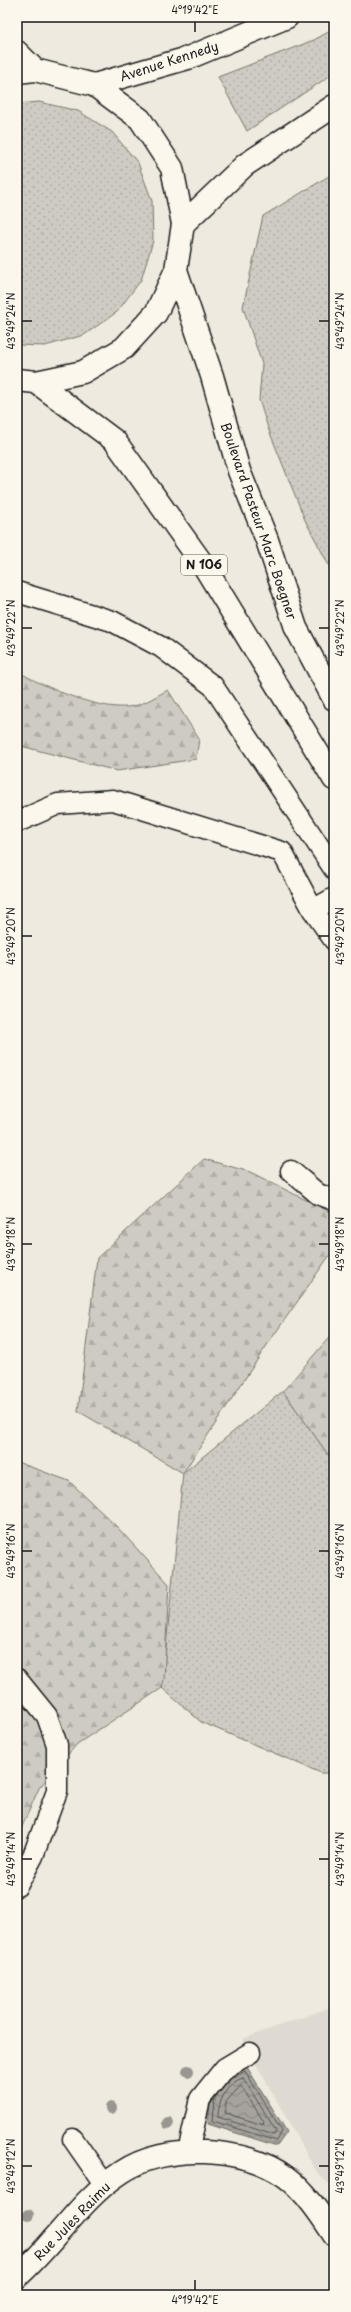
<svg xmlns="http://www.w3.org/2000/svg" width="351" height="2312" font-family="'Playpen Sans',sans-serif">
  <style>
    .built { fill: #dedad1 }
    .grass { fill: url(#grass-dots); stroke: #75746f }
    .forest { fill: url(#forest-firs); stroke: #75746f }
    .water { fill: url(#water-waves); stroke: #6f6d69 }
    .lines { fill: none; stroke-linecap: round; stroke-linejoin: round }
    .shore { stroke: #535250; stroke-width: 1 }
    .service-casing { stroke: #1c1c1c; stroke-width: 23 }
    .minor-casing { stroke: #1c1c1c; stroke-width: 25 }
    .secondary-casing { stroke: #1c1c1c; stroke-width: 25 }
    .primary-casing { stroke: #1c1c1c; stroke-width: 25 }
    .service { stroke: #fbf7ec; stroke-width: 20 }
    .minor { stroke: #fbf7ec; stroke-width: 22 }
    .secondary { stroke: #fbf7ec; stroke-width: 22 }
    .primary { stroke: #fbf7ec; stroke-width: 22 }
    .tree { fill: #98968f }
    .ticks { fill: none; stroke: #1c1c1c; stroke-width: 1.5 }
    .labels { text-anchor: middle; stroke-width: 3; stroke-linejoin: round; paint-order: stroke }
    .shield { fill: #fbf7ec; stroke: #5f5e5a; stroke-width: 1 }
    .shield-label { font-size: 12px; font-weight: bold; fill: #1c1c1c }
    .street-label { font-size: 13px; fill: #1c1c1c; stroke: #fbf7ec }
    .neatline { fill: none; stroke: #1c1c1c; stroke-width: 1.5 }
    .ticks-label { font-size: 10px; text-anchor: middle; fill: #1c1c1c }
  </style>
  <defs>
    <pattern id="grass-dots" width="8" height="8" patternUnits="userSpaceOnUse"><rect width="8" height="8" fill="#ceccc2"/><path d="M2 2h.1M6 6h.1" fill="none" stroke="#b0afa6" stroke-width="1.8" stroke-linecap="round"/></pattern>
    <pattern id="forest-firs" width="22" height="20" patternUnits="userSpaceOnUse"><rect width="22" height="20" fill="#ceccc2"/><path d="M5 1l3.5 6h-7zM16 11l3.5 6h-7z" fill="#b0afa6"/></pattern>
    <pattern id="water-waves" width="16" height="10" patternUnits="userSpaceOnUse"><rect width="16" height="10" fill="#a6a39d"/><path d="M0 5q4-4 8 0t8 0" fill="none" stroke="#86847f"/></pattern>
  </defs>
  <rect width="100%" height="100%" fill="#eeeadf"/>
  <filter id="ink" filterUnits="userSpaceOnUse"><feTurbulence type="fractalNoise" baseFrequency=".025" numOctaves="2"/><feDisplacementMap in="SourceGraphic" scale="8" xChannelSelector="R" yChannelSelector="G"/><feConvolveMatrix kernelMatrix="1 2 1 2 8 2 1 2 1" color-interpolation-filters="sRGB"/></filter>
  <g filter="url(#ink)">
    <path class="built" d="M334 2006V2189L318 2174 242 2039Z"/>
    <path class="grass" d="M334 29V73L247 131 218 77 314 40Z
      M39 102 78 111 112 132 138 163 152 201 153 241 141 280 117 312 84 335 45 346 17 345V104Z
      M334 173V575L305 520 268 428 259 400 262 364 243 307 263 216Z
      M283 1391 334 1463V1773H321L201 1722 162 1688 183 1473Z"/>
    <path class="forest" d="M17 671C44 687 103 713 134 706 146 703 158 695 168 690L199 739 196 759 117 771 17 745Z
      M204 1159 250 1172 334 1214V1249L267 1345 183 1473 78 1411 97 1258Z
      M334 1332V1463L283 1391Z
      M17 1462 69 1481 118 1528 169 1584 164 1679 162 1688 77 1744 39 1788 17 1838Z"/>
    <path class="water" d="M245 2064 287 2132 277 2146 208 2124 211 2096 228 2075Z"/>
    <g class="lines">
      <path class="shore" d="M243 2078 276 2131 274 2135 218 2117C218 2102 227 2082 243 2078Z
        M241 2086 264 2122 263 2125 225 2113 226 2102Z
        M215 2098 213 2121 277 2141 282 2131 245 2071 231 2078 225 2086"/>
      <g class="service-casing">
        <path id="service" d="M17 592 112 621 161 647 213 686 334 869
          M17 822 58 804 113 800 282 852 313 910 334 940
          M313 910 334 898
          M291 1171 318 1194 334 1200
          M17 1679 47 1716 57 1745V1791L33 1856 17 1886
          M73 2139 105 2185
          M188 2152 200 2099 225 2068 250 2053"/>
      </g>
      <g class="minor-casing">
        <path id="minor" d="M17 2277C54 2245 80 2199 122 2172 165 2143 244 2146 286 2177 305 2191 321 2215 334 2235"/>
      </g>
      <g class="secondary-casing">
        <path id="secondary" d="M94 85 188 58 287 17
          M183 224 245 165 334 106"/>
      </g>
      <g class="primary-casing">
        <path id="primary" d="M17 52 35 70
          M17 72 35 70 94 85 140 119 172 168 183 224 176 270 156 313 124 348 83 372 36 382 17 380
          M176 270 212 376 239 471 267 540 296 628 334 699
          M36 382 115 441 204 566 334 779"/>
      </g>
      <use href="#service" class="service"/>
      <use href="#minor" class="minor"/>
      <use href="#secondary" class="secondary"/>
      <use href="#primary" class="primary"/>
    </g>
    <g class="tree">
      <circle cx="188" cy="2071" r="6"/>
      <circle cx="111" cy="2108" r="6"/>
      <circle cx="168" cy="2123" r="6"/>
      <circle cx="28" cy="2215" r="6"/>
    </g>
  </g>
  <path class="ticks" d="M195 22V32M22 321H32M319 321H329M22 628H32M319 628H329M22 936H32M319 936H329M22 1244H32M319 1244H329M22 1551H32M319 1551H329M22 1859H32M319 1859H329M22 2166H32M319 2166H329M195 2280V2290"/>
  <g class="labels">
    <rect class="shield" x="181" y="555" width="46" height="20" rx="3"/>
    <g class="shield-label">
      <text x="204" y="569">N 106</text>
    </g>
    <g class="street-label">
      <text transform="translate(169 61) rotate(-18)" y="5">Avenue Kennedy</text>
      <text transform="translate(259 521) rotate(71)" y="5">Boulevard Pasteur Marc Boegner</text>
      <text transform="translate(72 2221) rotate(-46)" y="5">Rue Jules Raimu</text>
    </g>
  </g>
  <rect width="351" height="2312" fill="none" stroke="#fbf7ec" stroke-width="44"/>
  <rect x="22" y="22" width="307" height="2268" class="neatline"/>
  <g class="ticks-label">
    <text x="195" y="14">4°19'42"E</text>
    <text transform="translate(11 321) rotate(-90)" y="4">43°49'24"N</text>
    <text transform="translate(340 321) rotate(-90)" y="4">43°49'24"N</text>
    <text transform="translate(11 628) rotate(-90)" y="4">43°49'22"N</text>
    <text transform="translate(340 628) rotate(-90)" y="4">43°49'22"N</text>
    <text transform="translate(11 936) rotate(-90)" y="4">43°49'20"N</text>
    <text transform="translate(340 936) rotate(-90)" y="4">43°49'20"N</text>
    <text transform="translate(11 1244) rotate(-90)" y="4">43°49'18"N</text>
    <text transform="translate(340 1244) rotate(-90)" y="4">43°49'18"N</text>
    <text transform="translate(11 1551) rotate(-90)" y="4">43°49'16"N</text>
    <text transform="translate(340 1551) rotate(-90)" y="4">43°49'16"N</text>
    <text transform="translate(11 1859) rotate(-90)" y="4">43°49'14"N</text>
    <text transform="translate(340 1859) rotate(-90)" y="4">43°49'14"N</text>
    <text transform="translate(11 2166) rotate(-90)" y="4">43°49'12"N</text>
    <text transform="translate(340 2166) rotate(-90)" y="4">43°49'12"N</text>
    <text x="195" y="2304">4°19'42"E</text>
  </g>
</svg>
